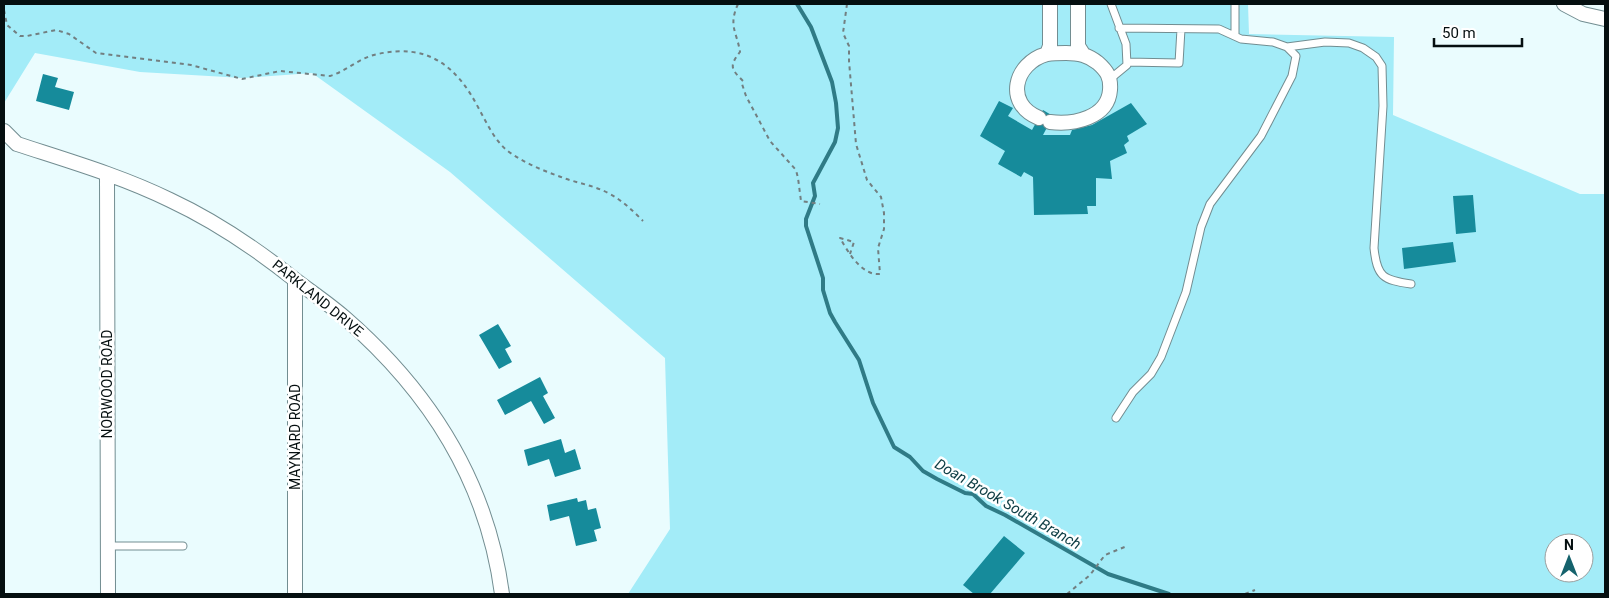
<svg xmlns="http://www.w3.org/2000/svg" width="1609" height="598" font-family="Roboto,sans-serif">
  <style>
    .green { fill: #a3ecf8; fill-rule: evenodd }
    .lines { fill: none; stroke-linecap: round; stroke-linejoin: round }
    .stream { stroke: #2f7b86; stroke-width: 4 }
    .building { fill: #168b9b }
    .lane-casing { stroke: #728d91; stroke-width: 9 }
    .street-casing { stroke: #728d91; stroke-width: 16 }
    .path { stroke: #727f81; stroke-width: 2; stroke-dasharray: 4 4; stroke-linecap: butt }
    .lane { stroke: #fff; stroke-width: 7 }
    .street { stroke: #fff; stroke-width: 14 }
    .labels { text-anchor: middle; stroke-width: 5; stroke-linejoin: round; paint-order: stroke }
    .street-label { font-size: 14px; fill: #050f10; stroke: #fff }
    .water-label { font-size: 15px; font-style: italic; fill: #0d3d44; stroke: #fff }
  </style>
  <rect width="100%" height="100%" fill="#eafcfe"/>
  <path class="green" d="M4 4H1248L1249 34 1394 37 1393 115 1580 194H1605V594H628L670 529 665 358 450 172 312 73 243 78 140 72 35 53 4 103ZM1554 543H1584V573H1554Z"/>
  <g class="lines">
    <path class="stream" d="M797 4 811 27 832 82 836 103 838 128 835 142 813 183 815 196 806 219V226L823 278V290L830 313 835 322 859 360 873 403 894 447 910 457 923 471 937 479 965 493 973 494 986 506 1005 515 1108 574 1169 594"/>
  </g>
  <path class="building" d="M43 74 58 78 55 87 74 92 69 110 36 101Z
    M999 101 1013 108 1008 116 1032 130 1043 110 1053 116 1043 135H1070L1072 130 1092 125 1131 103 1147 124 1127 136 1129 141 1124 145 1127 153 1110 161 1112 179 1096 178V206H1087L1088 214 1034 215 1033 177 1024 172 1021 177 998 164 1005 151 980 136Z
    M1473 195 1476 232 1456 234 1453 196Z
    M1453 242 1456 262 1404 269 1402 248Z
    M498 324 511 346 505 349 512 362 499 369 479 335Z
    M540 377 548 393 543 396 555 418 544 424 531 401 505 415 497 400Z
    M561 439 565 453 575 449 581 469 555 477 549 459 528 466 524 450Z
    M577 498 578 502 586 500 588 510 596 508 601 528 594 530 597 541 576 546 569 516 550 521 547 505Z
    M1004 536 1025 553 990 594H974L963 585Z"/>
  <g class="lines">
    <g class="lane-casing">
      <path id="lane" d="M1235 4V36
        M1287 47 1325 42 1349 43 1363 48 1376 57 1382 66 1383 106 1374 248C1377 277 1383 280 1411 284
        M1127 62 1179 63 1181 29
        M1110 79 1127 65 1126 44 1111 4
        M1116 418 1133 392 1151 374 1161 357 1186 292 1201 227 1210 204 1261 136 1292 76 1296 56 1287 47 1273 42 1241 39 1219 29 1119 28
        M108 546H183"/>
    </g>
    <g class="street-casing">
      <path id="street" d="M1078 4V46L1083 54
        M1564 4 1583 14 1605 19
        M1047 54 1050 46V4
        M1039 118C1004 104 1014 63 1047 54 1053 53 1060 53 1066 53 1079 53 1088 55 1098 63 1107 71 1111 77 1110 90 1108 118 1073 125 1050 122
        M4 131 17 144C69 161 121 176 170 200 215 221 255 248 294 279 311 292 329 304 345 318 430 392 487 481 502 594
        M107 174 108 594
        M295 280V594"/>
    </g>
    <path class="path" d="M738 4C728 26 737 32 740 52 729 66 731 69 743 81L742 84 746 96 770 141 796 170 798 178 801 201 820 204
      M847 4 843 33 849 46V61L856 144 867 180 881 197 884 213V229L878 248 880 274C862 276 848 252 840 238L854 242 850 254
      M4 10 7 25 20 36H27L56 30 69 34 96 53 191 65 242 79 280 71 330 76C347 71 360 57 378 54 428 43 457 66 479 109 488 125 496 144 512 154 527 164 544 171 561 177 576 183 593 185 608 193 622 200 632 210 643 221
      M1067 594 1090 575 1105 555 1127 546
      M1245 594 1255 590"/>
    <use href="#lane" class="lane"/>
    <use href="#street" class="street"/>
  </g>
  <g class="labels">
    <g class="street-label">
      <text transform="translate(318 298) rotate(39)" y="5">PARKLAND DRIVE</text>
      <text transform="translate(107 384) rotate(-90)" y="5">NORWOOD ROAD</text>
      <text transform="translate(295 437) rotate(-90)" y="5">MAYNARD ROAD</text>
    </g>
    <g class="water-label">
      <text transform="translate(1008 504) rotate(30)" y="5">Doan Brook South Branch</text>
    </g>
  </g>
  <rect width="1609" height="598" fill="none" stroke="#050f10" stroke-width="10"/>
  <g transform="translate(1569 558)"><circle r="24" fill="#ffffff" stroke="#9b9f9f"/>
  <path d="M0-4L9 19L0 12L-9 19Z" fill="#15626c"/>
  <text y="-8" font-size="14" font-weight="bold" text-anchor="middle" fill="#050f10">N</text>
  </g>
  <path d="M1434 38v8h88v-8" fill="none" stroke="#050f10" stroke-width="2.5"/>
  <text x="1442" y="38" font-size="15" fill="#050f10" stroke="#ffffff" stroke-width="4" paint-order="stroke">50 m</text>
</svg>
